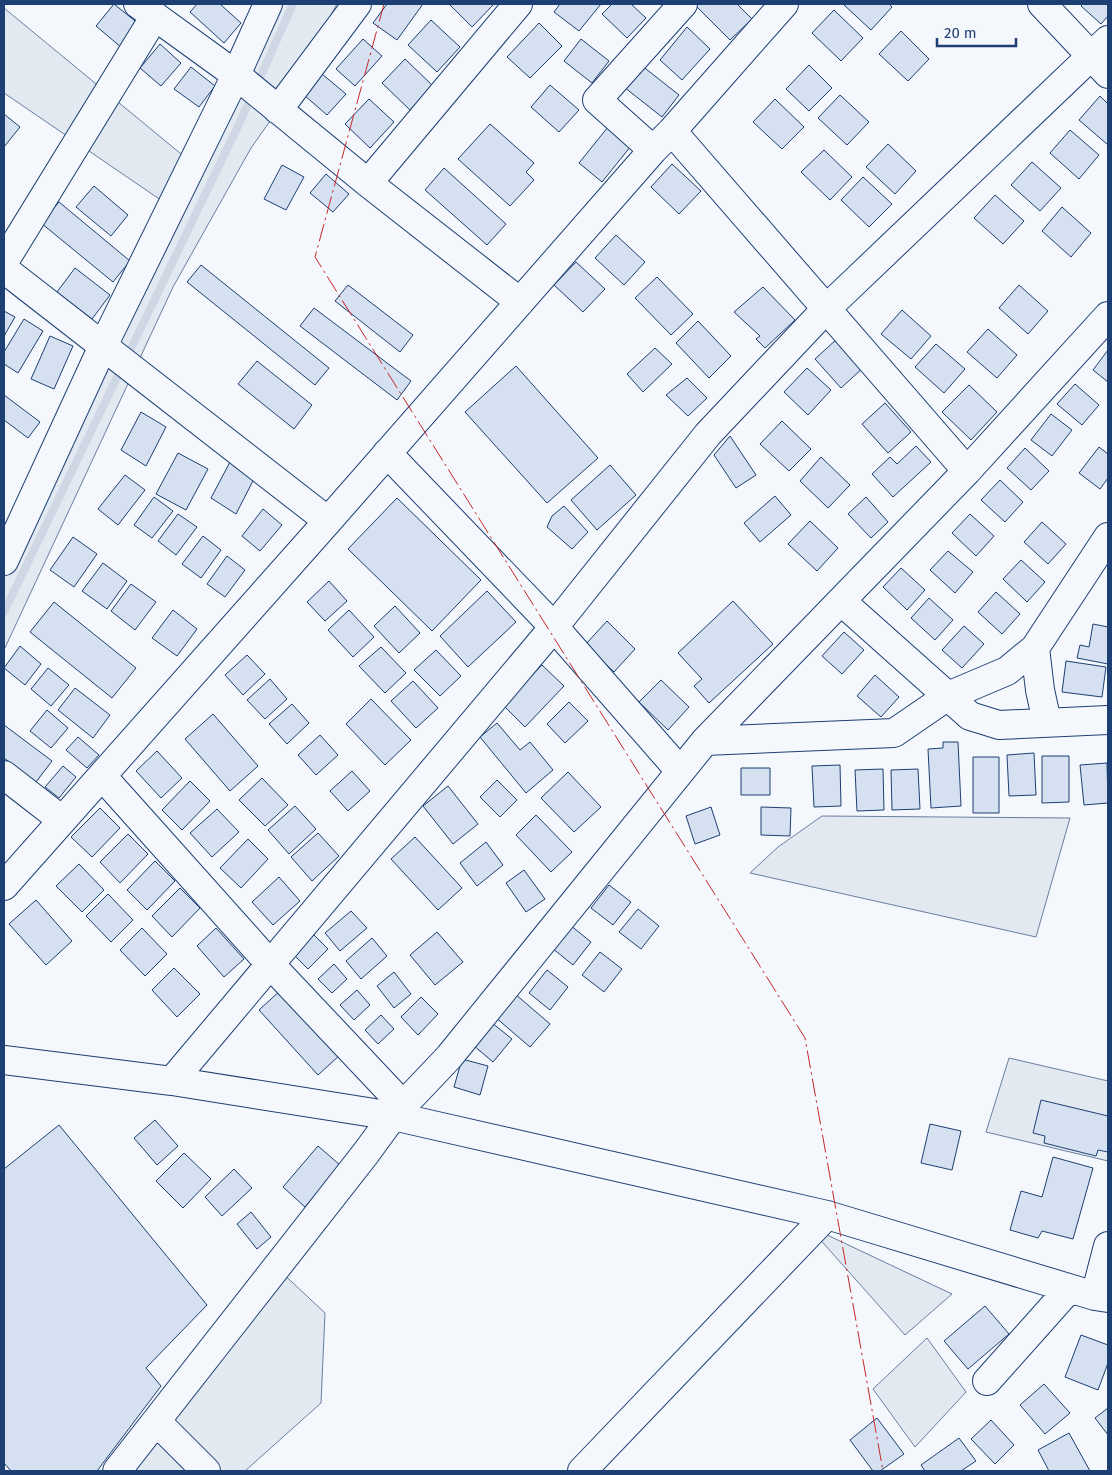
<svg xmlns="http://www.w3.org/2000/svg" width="1112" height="1475" font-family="'Fira Sans',sans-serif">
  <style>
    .green { fill: #e3e9f0; stroke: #687fa3 }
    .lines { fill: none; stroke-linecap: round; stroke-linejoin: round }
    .stream { stroke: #cfd7e4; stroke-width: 8 }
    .building { fill: #d5e0f0; stroke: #1d3f73 }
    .minor-casing { stroke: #1d3f73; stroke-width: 30 }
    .minor { stroke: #f4f7fb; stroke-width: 28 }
    .power { stroke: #c62828; stroke-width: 1; stroke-dasharray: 18 4 2.5 4; stroke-linecap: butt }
  </style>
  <rect width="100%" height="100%" fill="#f4f7fb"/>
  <path class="green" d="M267 4H337L282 104 251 148 173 287 4 650V561L171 207 4 93V8L192 163Z
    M822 816 1070 818 1036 937 750 873 778 847Z
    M1009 1058 1108 1081V1161L986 1132Z
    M825 1234 952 1294 905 1335 817 1236Z
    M276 1267 325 1313 321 1403 245 1471H119Z
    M927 1338 966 1392 915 1447 873 1389Z"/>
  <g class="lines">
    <path class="stream" d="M127 357 239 124 293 4
      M4 612 122 367"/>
  </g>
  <path class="building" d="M114 4 140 25 122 48 96 26Z
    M197 4H220L241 23 224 43 190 12Z
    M387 4H423L397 40 373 23Z
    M449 4H494L472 27Z
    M560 4H601L579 31 554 12Z
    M612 4H631L646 18 627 38 602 14Z
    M699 4H737L752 19 730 40 696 6Z
    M843 4H889L892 7 871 30Z
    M1083 4H1108V16L1101 24 1081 6Z
    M834 10 863 38 841 61 812 33Z
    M431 20 460 47 437 72 408 45Z
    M539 23 562 46 530 78 507 57Z
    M687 27 710 49 682 80 660 60Z
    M901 31 929 59 908 81 879 54Z
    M363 39 382 56 355 86 336 69Z
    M581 39 609 61 592 83 564 61Z
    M160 44 181 63 161 86 140 68Z
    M405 59 433 86 410 110 382 83Z
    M641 65 679 95 662 117 624 87Z
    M809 65 832 88 809 111 786 89Z
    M191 67 215 86 199 107 174 89Z
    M322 74 346 94 327 115 304 95Z
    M550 85 579 110 559 132 531 107Z
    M840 95 869 122 847 145 818 118Z
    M1100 96 1108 104V145L1079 120Z
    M369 99 394 122 370 148 345 124Z
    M775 99 804 127 782 149 753 122Z
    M4 114 20 127 4 147Z
    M490 124 534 163 526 172 534 180 510 206 458 159Z
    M608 127 631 146 602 182 579 163Z
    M1070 130 1099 155 1079 179 1050 153Z
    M888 144 916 171 895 194 866 167Z
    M824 150 852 177 830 200 801 172Z
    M1032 162 1061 188 1040 211 1011 185Z
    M672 164 701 191 679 214 651 187Z
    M282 165 304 177 286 210 264 199Z
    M444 168 506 224 487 245 425 190Z
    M326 174 349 194 333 212 310 193Z
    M863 177 892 204 869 227 841 200Z
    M94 186 128 215 111 236 76 207Z
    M995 195 1024 221 1003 244 974 218Z
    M59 202 130 261 113 282 41 223Z
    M1062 207 1091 233 1071 257 1042 231Z
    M616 235 645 262 624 285 595 258Z
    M576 262 605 289 583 312 554 285Z
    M201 265 329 368 315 385 187 282Z
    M75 268 110 295 92 319 57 292Z
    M657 277 693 314 671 335 635 298Z
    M348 285 413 335 400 352 335 301Z
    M1019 285 1048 311 1028 334 999 308Z
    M763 287 795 320 765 348 756 339 760 336 734 312Z
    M314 308 411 381 397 400 300 326Z
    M902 310 931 336 911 359 881 334Z
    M4 311 15 317 4 336Z
    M24 319 43 331 18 373 4 364V352Z
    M698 321 731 356 709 378 676 343Z
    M988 329 1017 355 997 378 967 352Z
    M50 336 73 346 54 389 31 379Z
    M838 338 864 367 841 388 815 359Z
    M936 344 965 369 944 393 915 367Z
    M655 348 672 364 643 392 627 374Z
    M1108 350V382L1093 370Z
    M257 361 312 405 294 429 238 384Z
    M516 366 598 458 547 503 465 412Z
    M807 368 831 390 808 415 784 392Z
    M687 378 707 398 688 416 666 395Z
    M1075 384 1099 405 1082 425 1057 404Z
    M969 385 997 412 971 440 942 412Z
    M4 395 40 422 28 438 4 420Z
    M885 403 911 432 888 453 862 424Z
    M141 412 166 427 146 466 121 450Z
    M1051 414 1072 430 1052 456 1031 440Z
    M782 421 811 449 789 471 760 444Z
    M730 436 756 475 736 488 714 455Z
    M916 446 931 462 893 497 872 474 890 457 897 464Z
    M1099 447 1108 454V478L1100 489 1079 473Z
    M1025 448 1049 471 1031 490 1007 468Z
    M178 453 208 469 186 510 156 494Z
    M821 457 850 485 828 508 800 481Z
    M231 460 256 475 236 514 211 498Z
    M610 465 636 495 597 530 571 500Z
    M125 475 145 490 118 525 98 509Z
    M1000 480 1023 502 1005 522 981 500Z
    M775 496 791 515 760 542 744 523Z
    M154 497 173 511 152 538 134 525Z
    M866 497 888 522 871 538 848 514Z
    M397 498 481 580 432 631 348 549Z
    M564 506 588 532 572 549 547 527 552 516Z
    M263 509 282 525 260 551 242 536Z
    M178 514 197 527 176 555 158 541Z
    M970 514 994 536 976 556 952 533Z
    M810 521 838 548 817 571 788 544Z
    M1042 522 1066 544 1048 564 1024 542Z
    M203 536 221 550 201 578 182 564Z
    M73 537 97 554 74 587 50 570Z
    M948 551 973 572 955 593 930 570Z
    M227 556 245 570 225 597 207 584Z
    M1021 560 1045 582 1027 602 1003 579Z
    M103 563 127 581 107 609 82 591Z
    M901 568 925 590 907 610 883 587Z
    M329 581 347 601 325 621 307 602Z
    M131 584 156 602 135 630 111 611Z
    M487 591 516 622 468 667 440 636Z
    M996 592 1020 614 1002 634 978 612Z
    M929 598 953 620 935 640 911 618Z
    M733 601 773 644 709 703 694 686 702 679 678 653Z
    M54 602 136 668 112 698 30 632Z
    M395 606 420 633 399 653 374 626Z
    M173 610 197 629 177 656 152 638Z
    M349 610 374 637 353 657 328 630Z
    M607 621 635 649 614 672 585 645Z
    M1093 624 1108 627V664L1077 658 1080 645 1089 647Z
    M964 626 984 644 962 668 942 650Z
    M844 632 864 650 842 674 822 656Z
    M20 646 41 664 25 685 4 668Z
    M381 647 406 673 385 693 359 666Z
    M436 650 461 676 440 696 414 670Z
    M247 655 265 674 243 695 225 675Z
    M1066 661 1106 667 1102 697 1062 692Z
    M542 665 564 686 525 727 503 705Z
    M48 668 69 685 51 706 31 689Z
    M875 675 899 697 881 717 857 696Z
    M270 679 287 699 265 719 247 700Z
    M661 680 689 707 668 730 639 702Z
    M413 681 438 708 416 728 391 701Z
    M75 688 110 715 93 738 58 710Z
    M371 699 411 740 385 765 346 724Z
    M569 702 588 721 565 743 547 724Z
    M292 704 309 723 287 744 269 724Z
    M47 710 68 728 51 748 30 731Z
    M213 714 258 766 230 791 185 739Z
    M497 723 520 750 530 742 553 770 526 793 480 737Z
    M4 725 52 761 36 782 4 758Z
    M320 735 338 755 316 775 298 755Z
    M78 737 99 755 87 768 66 750Z
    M943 742H958L961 806 931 808 928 749 943 748Z
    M157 751 182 778 161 798 136 771Z
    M1034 753 1036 795 1009 796 1007 755Z
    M1042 756H1069V802L1042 803Z
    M973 757H999V813H973Z
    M1107 763 1108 803 1084 805 1080 765Z
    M840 765 841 806 814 807 812 766Z
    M63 766 76 777 59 798 45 787Z
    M741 768H770V795H741Z
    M883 769 884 810 857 811 855 770Z
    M918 769 920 809 892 810 891 770Z
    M352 771 370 791 348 811 330 791Z
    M568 772 601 807 574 832 541 798Z
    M262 778 288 805 265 826 239 800Z
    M497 780 517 800 500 817 480 797Z
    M190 781 210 801 182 830 162 810Z
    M448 786 478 824 453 844 423 806Z
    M295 806 316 829 289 854 268 830Z
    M711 807 720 835 695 844 686 816Z
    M761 807 791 808 790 836 761 835Z
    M100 808 120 828 92 857 71 837Z
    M217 809 239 832 212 857 190 833Z
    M536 815 572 852 551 872 516 835Z
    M318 833 339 856 312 881 291 857Z
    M128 834 148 854 120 883 100 862Z
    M415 837 462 888 438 910 391 859Z
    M248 839 268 859 241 888 220 868Z
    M486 842 503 865 477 886 460 863Z
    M155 861 175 881 147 910 127 890Z
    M79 864 104 890 82 912 56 886Z
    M524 870 545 899 526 912 506 883Z
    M279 877 300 901 273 925 252 902Z
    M609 885 631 902 613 925 591 908Z
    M180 888 200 908 172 937 152 916Z
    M108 894 133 920 111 942 86 916Z
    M36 900 72 941 46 965 9 924Z
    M638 909 659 926 641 949 619 932Z
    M351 911 367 928 340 951 325 933Z
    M570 925 591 942 573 965 552 948Z
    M142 928 167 954 145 976 120 950Z
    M216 928 244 959 224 977 197 946Z
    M437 932 463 962 435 985 410 955Z
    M314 935 328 949 308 969 294 955Z
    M372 938 387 956 361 979 346 961Z
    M600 952 622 969 604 992 582 975Z
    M334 964 347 979 332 993 318 979Z
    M174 968 200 994 177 1017 152 990Z
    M547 970 568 987 550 1010 529 993Z
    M394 972 411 994 394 1008 377 986Z
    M282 989 341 1054 318 1075 259 1010Z
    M357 990 370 1005 354 1020 340 1005Z
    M514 993 550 1024 530 1047 495 1017Z
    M421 997 438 1014 418 1035 401 1017Z
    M381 1015 394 1029 378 1044 365 1030Z
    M491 1022 512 1039 493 1062 473 1045Z
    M462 1059 488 1066 480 1095 454 1087Z
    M1041 1100 1108 1116V1152L1098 1150 1096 1156 1044 1143 1045 1136 1033 1133Z
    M155 1120 178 1146 157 1165 134 1138Z
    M930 1124 961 1131 952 1170 921 1163Z
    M59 1125 207 1305 146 1368 161 1386 97 1471H11L4 1463V1169Z
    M318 1146 340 1165 305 1207 283 1187Z
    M184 1153 211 1179 183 1208 156 1181Z
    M1053 1157 1093 1168 1073 1239 1042 1231 1038 1238 1010 1230 1021 1191 1042 1197Z
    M234 1169 252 1188 222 1216 205 1197Z
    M251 1212 271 1237 257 1249 237 1224Z
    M985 1306 1009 1334 968 1369 944 1341Z
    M1081 1335 1108 1345V1363L1098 1390 1065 1377Z
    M1044 1384 1070 1413 1045 1434 1020 1405Z
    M1108 1408V1435L1095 1418Z
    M877 1418 904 1454 880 1471H873L850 1440Z
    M991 1420 1014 1445 995 1464 971 1439Z
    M1069 1433 1090 1471H1049L1038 1450Z
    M959 1438 976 1461 961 1471H925L921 1465Z"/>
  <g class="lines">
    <g class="minor-casing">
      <path id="minor" d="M138 4 236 75 368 183 520 302
        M1042 4 1108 74
        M278 110 357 4
        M672 131 967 471
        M653 150 597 100 683 4
        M368 183 518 4
        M4 262 155 16
        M4 269 328 521
        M387 453 554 627 680 771
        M4 561 103 346 236 75 268 4
        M841 601 970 716 999 725 1108 720
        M1035 648 1040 690 1047 722
        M705 741 894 733 948 696 1007 671 1035 648 1108 537
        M4 775 62 820
        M102 776 270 964 403 1105
        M4 886 328 521 653 150 672 131 784 4
        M4 1060 172 1081 393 1116 827 1215 1095 1296 1108 1298
        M172 1081 554 627 708 434 826 309 1108 40
        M1095 1296 1108 1246
        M987 1381 1069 1289
        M156 1421 206 1471
        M117 1471 366 1153 393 1116 449 1057 705 741 967 471 1108 316
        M582 1471 827 1215"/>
    </g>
    <use href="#minor" class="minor"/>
    <path class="power" d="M384 4 315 257 805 1038 883 1471"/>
  </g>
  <rect width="1112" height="1475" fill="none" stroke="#1d3f73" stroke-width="10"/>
  <path d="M937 38v8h79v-8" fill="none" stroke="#1d3f73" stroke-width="2.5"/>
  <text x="944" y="38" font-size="15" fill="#1d3f73" stroke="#f4f7fb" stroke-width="4" paint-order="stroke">20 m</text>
</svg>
